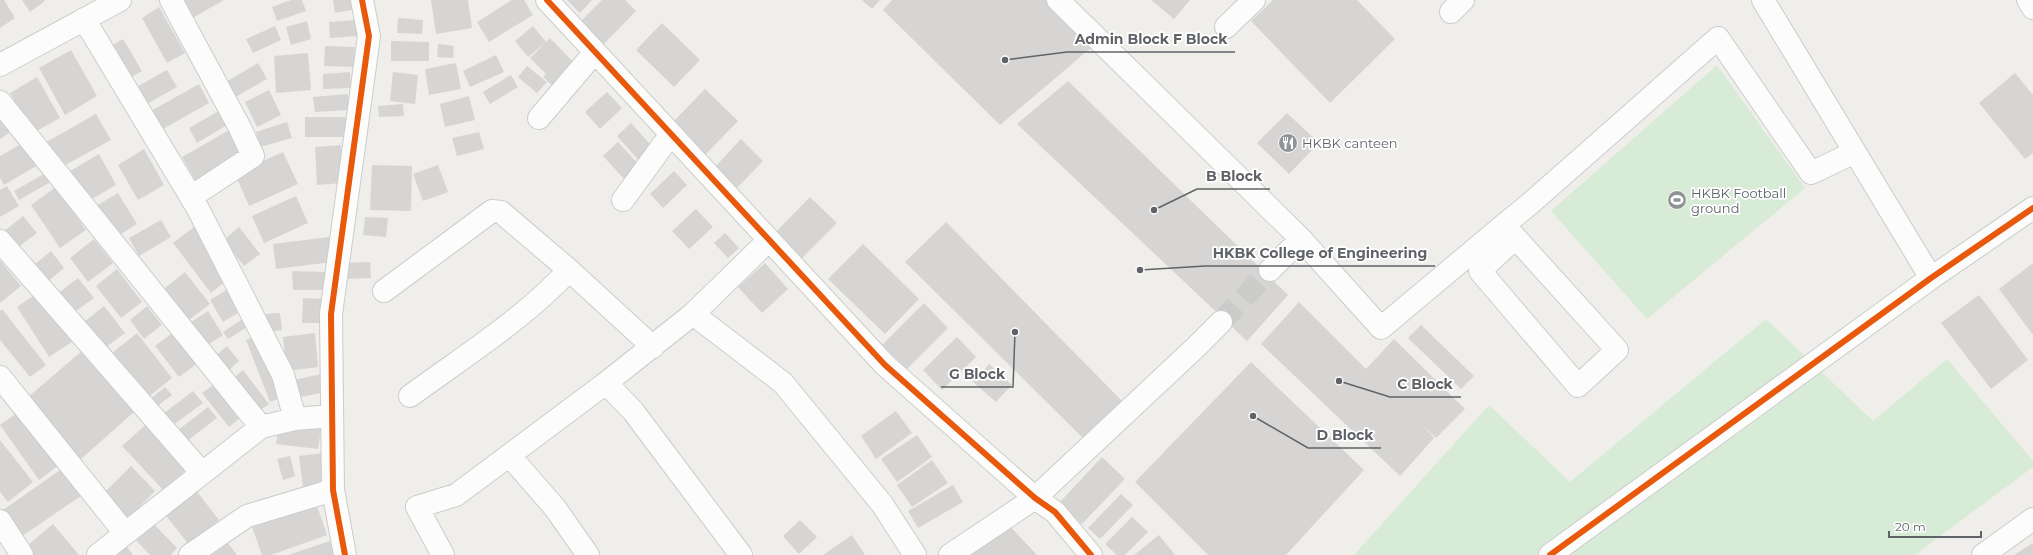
<svg xmlns="http://www.w3.org/2000/svg" width="2033" height="555" font-family="Montserrat,sans-serif">
  <style>
    .green { fill: #d8ebd6 }
    .building { fill: #d6d5d3 }
    .lines { fill: none; stroke-linecap: round; stroke-linejoin: round }
    .minor-tunnel { stroke: #cbcbca; stroke-width: 22; stroke-dasharray: 22 11; stroke-linecap: butt }
    .minor-casing { stroke: #cbcccc; stroke-width: 24 }
    .minor { stroke: #fdfcfc; stroke-width: 22 }
    .cycleway-casing { stroke: #fff; stroke-width: 8 }
    .cycleway { stroke: #e8590c; stroke-width: 6 }
    .labels { text-anchor: middle; stroke-width: 3.5; stroke-linejoin: round; paint-order: stroke }
    .poi-label { font-size: 13px; fill: #5f6368; stroke: #fff; text-anchor: start }
    .leader { fill: none; stroke: #5f6368; stroke-width: 1.5 }
    .callout-dot { fill: #5f6368; stroke: #fff; stroke-width: 1.5 }
    .callout-label { font-size: 14px; text-anchor: middle; font-weight: bold; fill: #5f6368; stroke: #fff; stroke-width: 3.5; stroke-linejoin: round; paint-order: stroke }
  </style>
  <rect width="100%" height="100%" fill="#efeeea"/>
  <path class="green" d="M1717 65 1805 188 1647 319 1551 211Z
    M1766 319 1873 421 1947 359 2033 461V467L1915 555H1354L1489 405 1570 482Z"/>
  <path class="building" d="M0 0H4L15 18 0 28Z
    M22 0H44L45 1 30 12Z
    M177 0H224L189 20Z
    M291 0H302L306 11 277 21 272 7Z
    M333 0H361L362 8 335 13Z
    M431 0H468L472 28 436 34Z
    M512 0H524L533 15 489 42 477 22Z
    M567 0H592L580 13Z
    M602 0H625L636 11 601 47 577 25Z
    M862 0H880L872 9Z
    M892 0H1058L1082 24 1074 38 1092 47 1000 125 883 10Z
    M1151 0H1190L1174 19Z
    M1273 0H1357L1395 39 1330 103 1251 21Z
    M159 7 185 53 167 63 142 18Z
    M398 18 423 20 422 34 397 33Z
    M357 20 359 36 330 38 329 22Z
    M307 21 311 39 291 45 286 27Z
    M662 23 700 60 674 87 636 50Z
    M275 26 281 40 253 53 246 39Z
    M533 26 546 42 528 57 515 41Z
    M550 38 579 68 557 90 543 77 546 74 530 58Z
    M123 39 142 71 126 80 108 48Z
    M391 41 429 42V61H391Z
    M438 44 454 46 453 58 437 57Z
    M325 46 355 47 354 67 324 66Z
    M71 50 97 96 65 115 39 68Z
    M308 53 311 90 276 93 274 56Z
    M496 55 504 72 470 87 463 71Z
    M258 63 267 79 232 99 224 83Z
    M456 63 461 89 429 95 425 69Z
    M527 66 547 82 537 93 518 77Z
    M167 70 177 87 143 106 133 89Z
    M350 72 351 88 323 89V74Z
    M393 72 418 75 415 104 390 101Z
    M2015 73 2033 95V153L2025 159 1979 103Z
    M511 75 518 87 490 104 483 92Z
    M37 77 60 118 33 133 10 93Z
    M1068 81 1288 295 1247 341 1017 124Z
    M199 84 209 103 154 134 144 115Z
    M705 89 738 121 702 158 669 126Z
    M269 90 281 115 257 127 245 102Z
    M607 92 622 108 600 129 585 112Z
    M348 94 349 110 315 112 313 97Z
    M469 96 475 120 445 127 440 104Z
    M403 104 404 116 379 117 378 106Z
    M219 111 227 125 197 143 189 128Z
    M1287 113 1319 143 1289 174 1257 143Z
    M96 114 111 140 58 169 43 144Z
    M305 117H347V137H305Z
    M6 119 12 131 0 139V122Z
    M287 122 292 138 260 147 256 132Z
    M631 123 657 152 643 165 617 136Z
    M231 129 246 155 197 183 182 157Z
    M479 132 484 149 457 156 452 138Z
    M741 139 763 161 736 189 714 168Z
    M25 142 38 165 4 185 0 178V156Z
    M618 142 640 166 625 180 603 156Z
    M341 145 343 183 317 185 315 147Z
    M144 149 164 185 138 200 118 165Z
    M283 152 298 184 249 206 235 174Z
    M99 154 116 185 85 203 67 173Z
    M372 165 412 166 411 211 370 210Z
    M438 165 448 192 423 201 413 174Z
    M49 171 54 180 19 200 14 191Z
    M674 171 687 185 663 208 650 194Z
    M7 186 19 206 0 217V190Z
    M56 187 86 230 60 248 31 205Z
    M118 193 137 224 116 237 96 206Z
    M296 196 308 223 264 243 252 216Z
    M810 197 837 223 799 261 773 235Z
    M696 209 713 227 689 249 672 231Z
    M23 216 37 233 16 249 3 232Z
    M365 217 388 218 386 237 363 235Z
    M161 220 171 237 139 256 129 238Z
    M946 222 1124 403 1083 438 905 262Z
    M194 227 232 276 211 293 173 243Z
    M239 227 260 254 244 266 224 240Z
    M725 233 739 248 728 258 714 243Z
    M329 237 332 262 276 269 273 244Z
    M94 239 113 263 88 282 70 258Z
    M863 244 919 299 885 334 828 279Z
    M51 251 64 268 41 287 28 270Z
    M0 260 21 286 0 303Z
    M370 262 371 278 346 279 345 263Z
    M765 263 788 289 762 313 738 287Z
    M2033 263V335L1999 289Z
    M117 269 142 302 121 318 96 286Z
    M292 271 329 272 328 290H293Z
    M185 272 210 304 185 323 160 292Z
    M78 278 94 298 69 316 53 297Z
    M233 286 246 308 223 322 210 300Z
    M39 292 72 342 49 357 17 307Z
    M1979 295 2028 360 1991 389 1941 323Z
    M303 298 326 299 325 323H302Z
    M1299 302 1366 369 1394 339 1465 409 1436 438 1423 426 1434 438 1400 476 1261 344Z
    M924 303 948 328 907 369 882 345Z
    M104 306 125 333 98 353 78 327Z
    M147 306 162 325 144 339 130 320Z
    M2 309 46 365 30 377 0 340V311Z
    M208 311 223 335 203 348 188 324Z
    M280 313 282 330 268 332 266 314Z
    M250 314 255 322 228 339 223 332Z
    M1421 325 1474 376 1461 389 1408 338Z
    M175 331 199 362 179 377 155 346Z
    M137 333 172 378 146 399 111 354Z
    M315 333 318 367 287 371 283 337Z
    M261 334 286 396 270 402 246 340Z
    M957 337 976 357 942 390 923 370Z
    M227 346 239 361 226 373 213 358Z
    M82 351 135 411 81 459 27 398Z
    M1251 362 1364 470 1286 555H1208L1135 482Z
    M989 364 1012 385 996 402 973 382Z
    M243 370 269 404 259 411 233 378Z
    M322 374 325 392 292 399 288 381Z
    M213 385 239 419 229 427 202 393Z
    M165 387 172 395 156 407 150 399Z
    M193 391 203 403 172 426 163 414Z
    M25 407 64 461 39 480 0 425Z
    M208 407 217 418 187 441 178 430Z
    M896 411 912 433 876 459 861 436Z
    M150 421 191 465 164 491 122 446Z
    M279 425 321 430 318 449 276 444Z
    M917 435 932 457 897 482 881 459Z
    M0 440 33 482 8 502 0 492Z
    M323 453 327 484 303 487 299 456Z
    M290 456 295 476 283 480 277 459Z
    M1102 457 1125 479 1082 524 1059 503Z
    M932 460 948 483 912 507 897 485Z
    M69 464 88 491 21 537 3 510Z
    M131 466 155 491 128 519 103 494Z
    M953 485 963 502 918 528 908 511Z
    M195 489 219 520 189 545 164 513Z
    M1121 494 1133 505 1100 539 1088 528Z
    M316 503 327 535 271 555H262L252 527Z
    M1132 517 1148 532 1125 555H1117L1105 544Z
    M150 520 177 548 171 555H150L133 537Z
    M800 520 817 537 799 554 783 536Z
    M1006 522 1037 555H970Z
    M53 524 79 555H26L22 550Z
    M852 535 865 555H823Z
    M1159 535 1175 555H1134Z
    M121 539 133 555H99Z
    M330 541 334 555H288Z
    M228 543 237 555H212Z
    M2033 543V555H2014Z"/>
  <g class="lines">
    <path class="minor-tunnel" d="M1221 322 1270 270"/>
    <g class="minor-casing">
      <path id="minor" d="M171 0 240 128 253 156 191 197
        M547 0 885 365 1035 498 1055 512 1091 555
        M1058 0 1301 239
        M1763 0 1931 278
        M2028 0 2033 8
        M1451 12 1463 0
        M84 19 197 207 283 375 295 419
        M1226 27 1254 0
        M0 65 120 0
        M0 102 261 427
        M539 118 595 52
        M623 200 671 134
        M1515 238 1480 271 1578 386 1617 350 1504 225 1532 202 1718 38 1811 173 1855 152
        M0 241 202 473
        M1270 270 1301 239 1381 328 1504 225
        M384 291 492 211 501 212 569 270 653 347
        M693 314 783 383 882 504 915 555
        M0 377 125 533
        M606 383 633 411 741 555
        M410 396C463 357 524 319 569 270
        M509 455 555 508 588 555
        M0 521 22 555
        M98 555 261 427 295 419 332 416
        M190 555 247 516 333 490
        M345 555 333 490 331 314 369 36 362 0
        M443 555 417 507 456 495 606 383 693 314 769 240
        M950 555 1035 498 1196 347 1221 322
        M1550 555 1931 278 2033 208
        M1983 555 2033 519"/>
    </g>
    <use href="#minor" class="minor"/>
    <g class="cycleway-casing">
      <path id="cycleway" d="M547 0 885 365 1035 498 1055 512 1091 555
        M345 555 333 490 331 314 369 36 362 0
        M1550 555 1931 278 2033 208"/>
    </g>
    <use href="#cycleway" class="cycleway"/>
  </g>
  <defs>
    <g id="restaurant-disc" transform="scale(1)"><circle r="9.5" fill="#919496" stroke="#fff"/><path d="M-5-6h1v4h1v-4h1v4h1v-4h1v5L-1.5 .5V6h-2V.5L-5-1ZM5-6V6H3V1.5H1.5Q1.5-4 5-6Z" fill="#fff"/></g>
    <g id="stadium-disc" transform="scale(1)"><circle r="9.5" fill="#919496" stroke="#fff"/><path d="M0-5a6.5 5 0 1 0 0 10a6.5 5 0 1 0 0-10ZM-3.5-1.8h7v3.6h-7Z" fill="#fff"/></g>
  </defs>
  <g fill-rule="evenodd">
    <use href="#restaurant-disc" x="1288" y="143"/>
    <use href="#stadium-disc" x="1677" y="200"/>
  </g>
  <g class="labels">
    <g class="poi-label">
      <text x="1302" y="148">HKBK canteen</text>
      <text x="1691" y="198">HKBK Football<tspan x="1691" dy="15">ground</tspan></text>
    </g>
  </g>
  <path class="leader" d="M1005 60L1067 52H1235M1154 210L1197 189H1270M1140 270L1205 266H1435M1015 332L1013 387H941M1339 381L1390 397H1461M1253 416L1308 448H1381"/>
  <g class="callout-dot">
    <circle cx="1005" cy="60" r="4"/>
    <circle cx="1154" cy="210" r="4"/>
    <circle cx="1140" cy="270" r="4"/>
    <circle cx="1015" cy="332" r="4"/>
    <circle cx="1339" cy="381" r="4"/>
    <circle cx="1253" cy="416" r="4"/>
  </g>
  <g class="callout-label">
    <text x="1151" y="44">Admin Block F Block</text>
    <text x="1234" y="181">B Block</text>
    <text x="1320" y="258">HKBK College of Engineering</text>
    <text x="977" y="379">G Block</text>
    <text x="1425" y="389">C Block</text>
    <text x="1345" y="440">D Block</text>
  </g>
  <path d="M1889 531v6h92v-6" fill="none" stroke="#5f6368" stroke-width="2"/>
  <text x="1895" y="531" font-size="12" fill="#5f6368" stroke="#ffffff" stroke-width="3" paint-order="stroke">20 m</text>
</svg>
